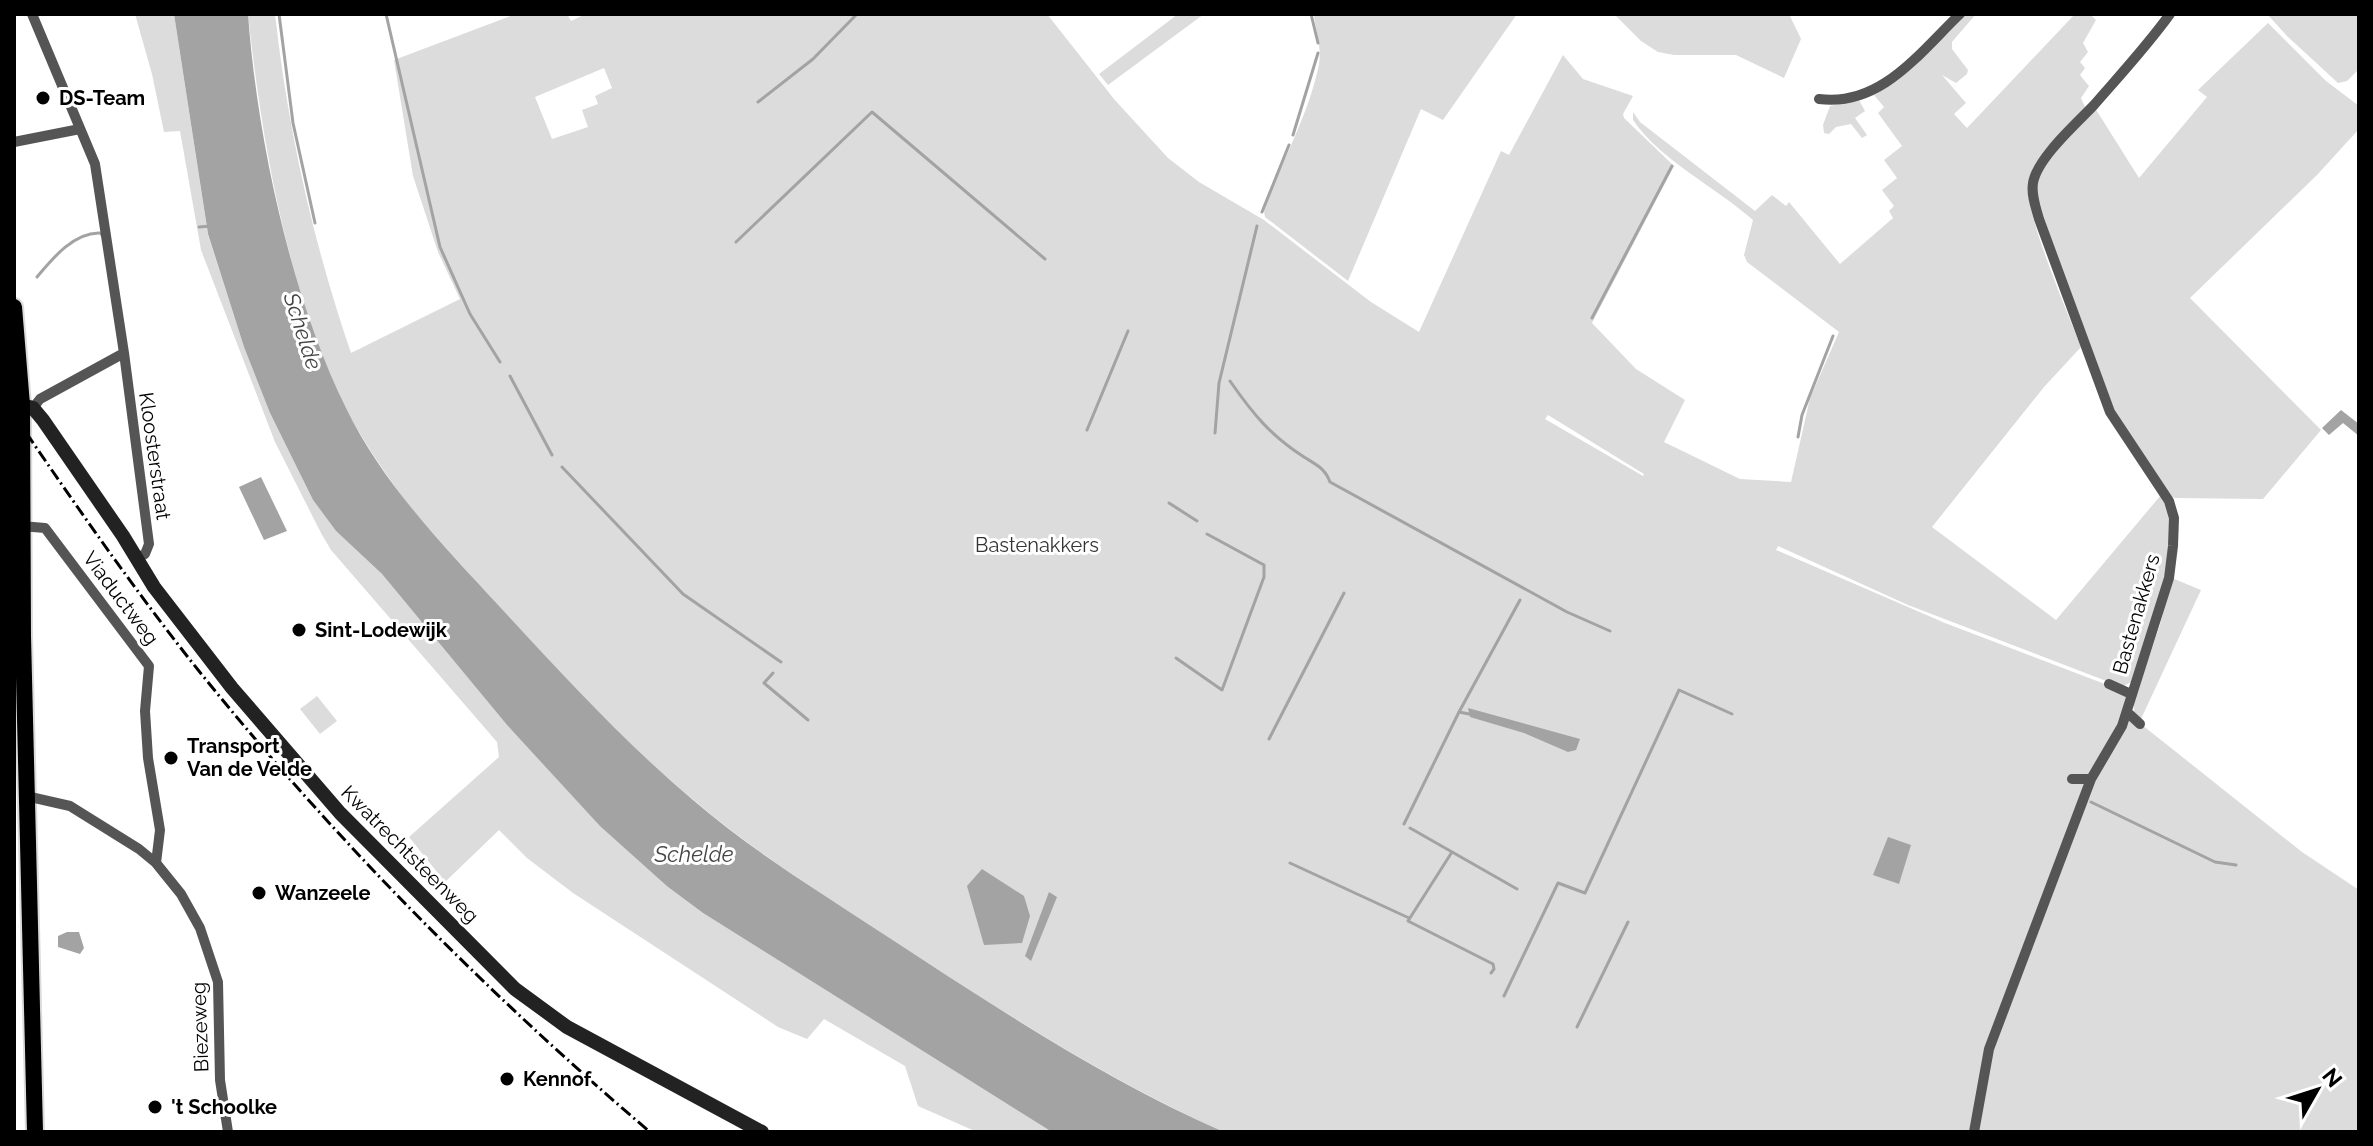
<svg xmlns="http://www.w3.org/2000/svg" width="2373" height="1146" font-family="Raleway,sans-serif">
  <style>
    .green { fill: #dcdcdc; fill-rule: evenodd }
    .water { fill: #a3a3a3 }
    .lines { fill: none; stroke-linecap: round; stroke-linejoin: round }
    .stream { stroke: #a3a3a3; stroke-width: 3 }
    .primary-casing { stroke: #dbdbdb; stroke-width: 20 }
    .street { stroke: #555; stroke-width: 10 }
    .secondary { stroke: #222; stroke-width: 14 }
    .primary { stroke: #000; stroke-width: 16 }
    .rail { stroke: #000; stroke-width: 3; stroke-dasharray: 12 4 2 4; stroke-linecap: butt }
    .poi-dot { fill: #000; stroke: #fff; stroke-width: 3 }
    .labels { text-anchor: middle; stroke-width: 6; stroke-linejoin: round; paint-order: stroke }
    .poi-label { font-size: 20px; font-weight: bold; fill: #000; stroke: #fff; text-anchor: start }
    .street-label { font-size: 20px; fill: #000; stroke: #fff }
    .park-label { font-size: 20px; fill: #333; stroke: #fff }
    .water-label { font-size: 22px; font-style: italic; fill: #444; stroke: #fff }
  </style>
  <rect width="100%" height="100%" fill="#fff"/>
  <path class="green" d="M135 14H174L208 235 244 347 270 413 313 500 336 531 382 574 507 725 668 887 703 913 1052 1132H977L918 1106 905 1066 824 1019 807 1039 778 1027 573 893 527 858 499 830 445 882 409 837 499 757 497 742 331 550 321 533 275 442 201 250 180 131 164 132 152 74Z
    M248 14H275C288 130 313 242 351 353L460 299 438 252 413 176 394 60 516 14 528 16 567 14 571 21 586 14H1047L1114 99 1168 158 1199 182 1264 220 1371 302 1419 332 1501 151 1509 155 1563 55 1583 79 1633 96 1623 114 1624 118 1674 166 1592 323 1636 369 1685 400 1664 442 1740 479 1791 482 1810 398 1839 332 1747 262 1744 255 1753 220C1716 187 1661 161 1633 120V112L1640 122 1755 211 1772 195 1786 206 1789 202 1840 264 1893 218 1889 211 1894 206 1882 190 1897 178 1884 160 1902 146 1878 113 1884 107 1874 95C1909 75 1936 42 1965 14H1976L1952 42V49L1968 70 1967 74 1956 83 1942 75 1966 103 1954 114 1967 128 2075 14H2090L2096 20 2083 43 2088 52 2080 62 2085 68 2080 75 2089 86 2081 98 2085 107C2069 127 2036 158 2029 182 2021 206 2070 318 2081 347L2044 387 1932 527 2056 620 2161 495C2189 538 2146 636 2131 682L2122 687 1908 605 1778 546 1776 550 1945 623 2131 694 2127 713 2302 852 2359 890V1132H1224C1108 1080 1001 1011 894 941 827 897 757 854 696 802 592 716 503 611 413 511 389 479 365 445 346 409 288 292 262 144 248 14ZM604 68 612 88 595 96 598 104 582 110 588 127 552 139 535 97ZM1548 415 1644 474 1643 476 1545 419Z
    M1178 14H1204L1108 85 1099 74Z
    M1314 14H1517L1443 120 1421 109 1348 281 1265 217 1264 211C1281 162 1309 115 1319 64 1322 47 1315 30 1314 14Z
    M1614 14H1789L1801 39 1784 78 1736 55H1674L1658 52 1641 41Z
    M2267 14H2359V69L2347 81 2338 83 2287 36Z
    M2268 23 2326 81 2359 106V129L2317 175 2190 298 2321 430 2263 499 2175 498 2170 496 2118 420 2041 214C2038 203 2035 193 2037 182 2042 160 2080 125 2095 108L2139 178 2207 97 2198 90Z
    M1859 100 1865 111 1855 118 1867 135 1862 138 1851 124 1836 127 1829 134 1824 133 1823 125 1830 106Z
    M2172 578 2201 590 2141 719 2134 713V701L2160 625Z
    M317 696 337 721 320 734 300 709Z"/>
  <path class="water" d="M174 14H248C257 138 291 297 346 408 383 484 442 544 499 606 561 673 623 741 693 800 752 851 820 892 885 935 995 1007 1104 1079 1224 1132H1052L703 913 668 887 600 826 507 725 382 574 336 531 313 500 270 413 244 347 208 234Z
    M2341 410 2359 424V436L2343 423 2329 435 2322 428Z
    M261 477 287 531 264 540 239 487Z
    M1468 708 1580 739 1576 750 1568 752 1524 733 1470 717Z
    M1888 837 1911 845 1899 884 1873 875Z
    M982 869 1024 896 1030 916 1022 943 984 945 967 886Z
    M1049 892 1057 897 1031 961 1025 956Z
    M67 932H79L84 948 80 954 58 947V936Z"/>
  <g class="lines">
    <path class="stream" d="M279 14 293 123 315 223
      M386 14 440 247 470 314 500 362
      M1311 14 1318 43
      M758 102 813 59 857 14
      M1293 135 1318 53
      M1262 212 1289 145
      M199 227 211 226
      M736 242 872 112 1045 259
      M37 277C52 259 74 232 100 233L103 236
      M1592 318 1672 166
      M510 376 552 455
      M1230 381C1253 414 1270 435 1304 457 1315 464 1325 468 1330 482L1567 612 1610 631
      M1087 430 1128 331
      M1215 433 1219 383 1257 226
      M1798 437 1802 415 1833 336
      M562 467 683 594 781 662
      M1169 503 1197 521
      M1176 658 1222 690 1264 577V565L1207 534
      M773 673 764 683 808 720
      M1459 712 1469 714
      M1269 739 1344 593
      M2091 802 2215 862 2236 865
      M1404 824 1459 712 1520 600
      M1410 828 1517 889
      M1452 852 1408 921 1493 964 1494 969 1491 973
      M1290 863 1409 918
      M1504 996 1558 883 1585 893 1679 690 1732 714
      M1577 1027 1628 922"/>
    <g class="primary-casing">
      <path id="primary" d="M14 307 22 405 23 636 35 1132"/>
    </g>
    <path class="street" d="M32 14 95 164 124 353 149 544 145 554 137 558
      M1819 99C1881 107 1919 53 1960 14
      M14 142 80 129
      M33 408 40 399 124 353
      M21 526 45 528 149 666 145 711 148 758 160 830 156 863
      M2109 684 2131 694
      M2127 712 2140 724
      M2072 779H2091
      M26 796 70 806 139 849 156 863 181 894 200 928 218 982 220 1080 228 1132
      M1974 1132 1989 1049 2091 779 2122 726 2169 578 2173 546 2174 518 2169 501 2110 412 2039 219C2036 208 2031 195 2033 183 2037 158 2077 123 2094 105 2120 75 2147 46 2170 14"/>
    <path class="secondary" d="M22 405 33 408 43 420 123 536 154 587 232 688 340 813 515 989 567 1027 762 1132"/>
    <use href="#primary" class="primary"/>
    <path class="rail" d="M14 415C70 497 126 578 187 656 325 830 481 988 650 1132"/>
  </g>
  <g class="poi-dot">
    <circle cx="43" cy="98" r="8"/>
    <circle cx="299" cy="630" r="8"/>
    <circle cx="171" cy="758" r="8"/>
    <circle cx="259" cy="893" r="8"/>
    <circle cx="507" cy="1079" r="8"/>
    <circle cx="155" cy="1107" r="8"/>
  </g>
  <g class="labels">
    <g class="poi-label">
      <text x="59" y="105">DS-Team</text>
      <text x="315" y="637">Sint-Lodewijk</text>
      <text x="187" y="753">Transport<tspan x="187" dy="23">Van de Velde</tspan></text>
      <text x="275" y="900">Wanzeele</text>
      <text x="523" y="1086">Kennof</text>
      <text x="171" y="1114">'t Schoolke</text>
    </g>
    <g class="street-label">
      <text transform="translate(155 456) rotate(82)" y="7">Kloosterstraat</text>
      <text transform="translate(121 598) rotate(53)" y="7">Viaductweg</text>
      <text transform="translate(2136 614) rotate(-74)" y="7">Bastenakkers</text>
      <text transform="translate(410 854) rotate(45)" y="7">Kwatrechtsteenweg</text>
      <text transform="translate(200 1027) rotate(-92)" y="7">Biezeweg</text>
    </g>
    <g class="park-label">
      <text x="1037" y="552">Bastenakkers</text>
    </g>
    <g class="water-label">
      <text transform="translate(303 331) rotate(72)" y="8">Schelde</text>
      <text x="694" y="862">Schelde</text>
    </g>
  </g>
  <rect width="2373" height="1146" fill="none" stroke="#000000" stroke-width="32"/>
  <g transform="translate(2317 1090) rotate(51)" stroke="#ffffff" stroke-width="6" paint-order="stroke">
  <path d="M0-6L14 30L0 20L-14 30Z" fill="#000000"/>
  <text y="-12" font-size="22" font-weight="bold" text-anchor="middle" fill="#000000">N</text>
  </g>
</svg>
